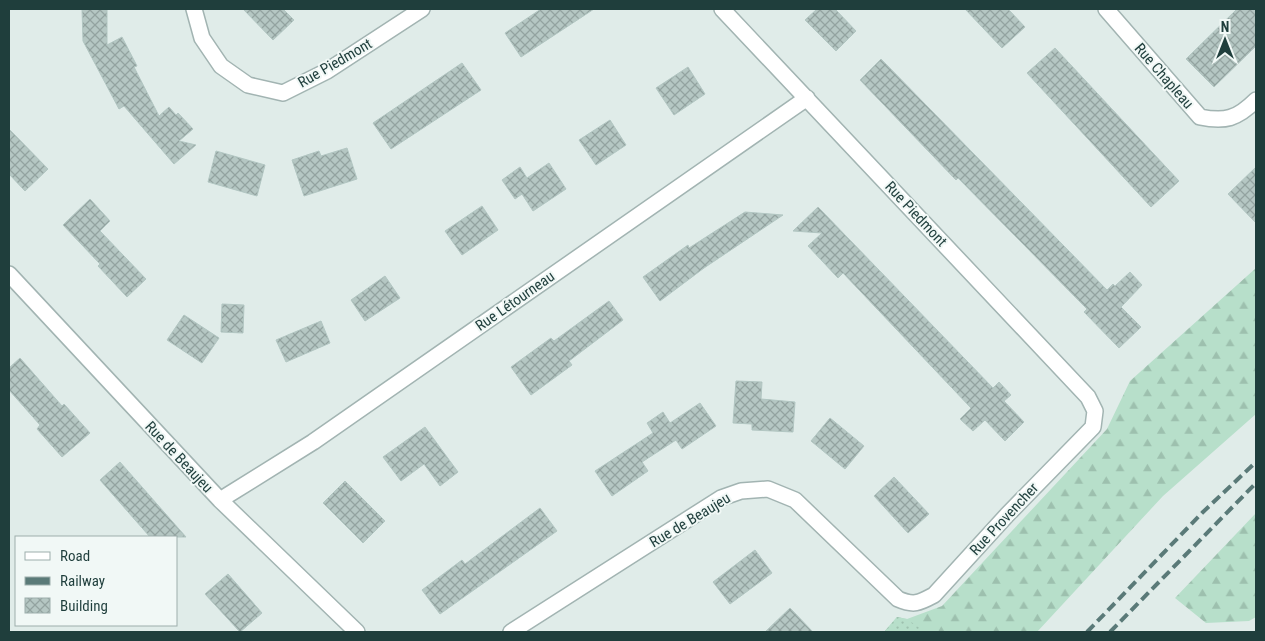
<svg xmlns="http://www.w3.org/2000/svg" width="1265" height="641" font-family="'Roboto Condensed',sans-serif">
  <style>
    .forest { fill: url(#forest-firs) }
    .park { fill: url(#park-dots) }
    .building { fill: url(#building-cross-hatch); stroke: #b2c6c2 }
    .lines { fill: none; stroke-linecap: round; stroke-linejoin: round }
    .minor-casing { stroke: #a2b4b2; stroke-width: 18 }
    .minor { stroke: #fff; stroke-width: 15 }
    .rail { stroke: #5a7a78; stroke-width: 4; stroke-dasharray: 10 5; stroke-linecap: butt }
    .labels { text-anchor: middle; stroke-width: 4; stroke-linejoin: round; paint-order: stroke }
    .street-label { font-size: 15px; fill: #1f3e3c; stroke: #f1f8f6 }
  </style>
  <defs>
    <pattern id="forest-firs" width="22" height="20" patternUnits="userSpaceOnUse" patternTransform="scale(1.25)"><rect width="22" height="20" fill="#b7dfca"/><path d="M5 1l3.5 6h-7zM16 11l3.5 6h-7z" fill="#9dc0ae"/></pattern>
    <pattern id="park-dots" width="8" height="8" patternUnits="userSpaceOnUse" patternTransform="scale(1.25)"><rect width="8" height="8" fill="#b7dfca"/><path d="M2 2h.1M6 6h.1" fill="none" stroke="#9dc0ae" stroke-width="1.8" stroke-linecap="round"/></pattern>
    <pattern id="building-cross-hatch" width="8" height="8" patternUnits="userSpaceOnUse" patternTransform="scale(1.25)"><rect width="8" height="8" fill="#b5c7c3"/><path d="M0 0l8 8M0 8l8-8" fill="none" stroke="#93a3a0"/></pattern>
  </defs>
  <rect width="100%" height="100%" fill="#e0ece9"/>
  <path class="forest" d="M1256 268V414L1163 496 1037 632H884L897 617 907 619 942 606 1107 429 1130 381Z
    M1256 513V617L1249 621 1206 623 1175 598Z"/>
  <path class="park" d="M897 617 907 619 925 632H884Z"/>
  <path class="building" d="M82 9H107V45L122 37 137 66 134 67 159 116 169 107 176 115 178 113 193 129 179 141 196 145 174 164 124 106 119 109 83 41Z
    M243 9H283L294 20 273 40Z
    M541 9H594L521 57 505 33Z
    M817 9H835L856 31 836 51 805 20Z
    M965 9H1008L1025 27 1002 48Z
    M1237 9H1256V46L1214 87 1186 59Z
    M1055 48 1179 181 1151 207 1027 73Z
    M881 59 1107 290 1113 284 1115 286 1130 272 1142 285 1121 307 1141 327 1119 348 1084 312 1087 309 958 178 956 180 860 80Z
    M462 63 481 90 391 149 373 123Z
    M688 67 705 94 674 115 656 88Z
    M610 120 626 145 596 165 579 140Z
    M9 129 48 169 25 191 9 174Z
    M347 148 357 179 304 196 292 160 319 151 321 156Z
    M216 151 265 165 257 196 208 182Z
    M549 163 566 189 533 211 522 194 515 199 502 180 520 167 527 178Z
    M1256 167V223L1228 194Z
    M90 199 110 221 100 231 146 279 127 297 98 266 100 264 63 225Z
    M482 206 498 230 462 255 445 231Z
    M818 207 993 388 999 382 1011 395 1004 401 1024 422 1005 441 985 420 973 431 960 419 971 408 843 273 838 278 808 246 822 233 793 231Z
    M745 212 783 215 704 268 660 301 643 277 688 245 689 248Z
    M385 276 400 298 365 321 351 300Z
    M609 301 623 320 569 361 572 365 531 395 511 367 551 338 554 341Z
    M222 304 244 305 243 333 221 332Z
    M184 315 219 338 202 363 167 340Z
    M321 321 330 343 286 362 276 340Z
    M20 358 62 406 64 404 90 433 62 457 37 429 40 425 9 390V368Z
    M736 381 762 382 761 399 795 402 793 432 752 430V424L733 423Z
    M700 403 716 426 682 449 676 440 642 462 648 471 612 496 595 471 653 433 647 423 663 412 670 423Z
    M830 418 864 446 845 469 811 441Z
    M425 427 458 472 440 486 424 464 401 481 383 457Z
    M120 462 186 537H150L100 480Z
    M894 477 929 514 908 533 874 496Z
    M345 481 385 521 363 543 323 503Z
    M540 508 557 531 440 614 422 590 462 560 465 564Z
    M755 550 772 573 730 604 713 582Z
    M228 574 262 613 240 632 205 594Z
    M790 608 813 632H765Z"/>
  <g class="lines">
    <g class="minor-casing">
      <path id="minor" d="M194 9 202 38 221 66 248 85 283 93 327 71 422 9
        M1106 9 1200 117C1225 122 1237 119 1256 100
        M9 274 220 500 357 632
        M220 500 313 442 807 98
        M511 632 721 498 741 491 768 489 795 500 898 599C914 606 919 603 934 595L1007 515 1093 427 1095 411 1088 397 722 9"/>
    </g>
    <use href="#minor" class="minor"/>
    <path class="rail" d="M1087 632 1203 512 1256 462
      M1110 632 1256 483"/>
  </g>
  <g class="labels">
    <g class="street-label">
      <text transform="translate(335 63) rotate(-30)" y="5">Rue Piedmont</text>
      <text transform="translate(1164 76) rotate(49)" y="5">Rue Chapleau</text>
      <text transform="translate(916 214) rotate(47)" y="5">Rue Piedmont</text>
      <text transform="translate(515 301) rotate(-35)" y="5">Rue Létourneau</text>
      <text transform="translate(179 457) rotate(47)" y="5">Rue de Beaujeu</text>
      <text transform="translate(1004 519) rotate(-47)" y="5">Rue Provencher</text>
      <text transform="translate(690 520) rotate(-31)" y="5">Rue de Beaujeu</text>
    </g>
  </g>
  <rect width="1265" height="641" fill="none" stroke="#1f3e3c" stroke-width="20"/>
  <rect x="15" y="536" width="162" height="90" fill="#f1f8f6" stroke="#9daeac"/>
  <rect x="25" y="552" width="25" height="8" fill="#ffffff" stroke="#9daeac"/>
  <text x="60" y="561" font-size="15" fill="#1f3e3c">Road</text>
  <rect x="25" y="577" width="25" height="8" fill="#5a7a78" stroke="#9daeac"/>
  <text x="60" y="586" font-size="15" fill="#1f3e3c">Railway</text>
  <rect x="25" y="598" width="25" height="15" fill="url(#building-cross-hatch)" stroke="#9daeac"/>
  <text x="60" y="611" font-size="15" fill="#1f3e3c">Building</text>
  <g transform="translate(1225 40)" stroke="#f1f8f6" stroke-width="4" paint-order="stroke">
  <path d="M0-4L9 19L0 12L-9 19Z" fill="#1f3e3c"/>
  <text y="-8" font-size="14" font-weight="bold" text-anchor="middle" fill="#1f3e3c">N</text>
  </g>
</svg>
